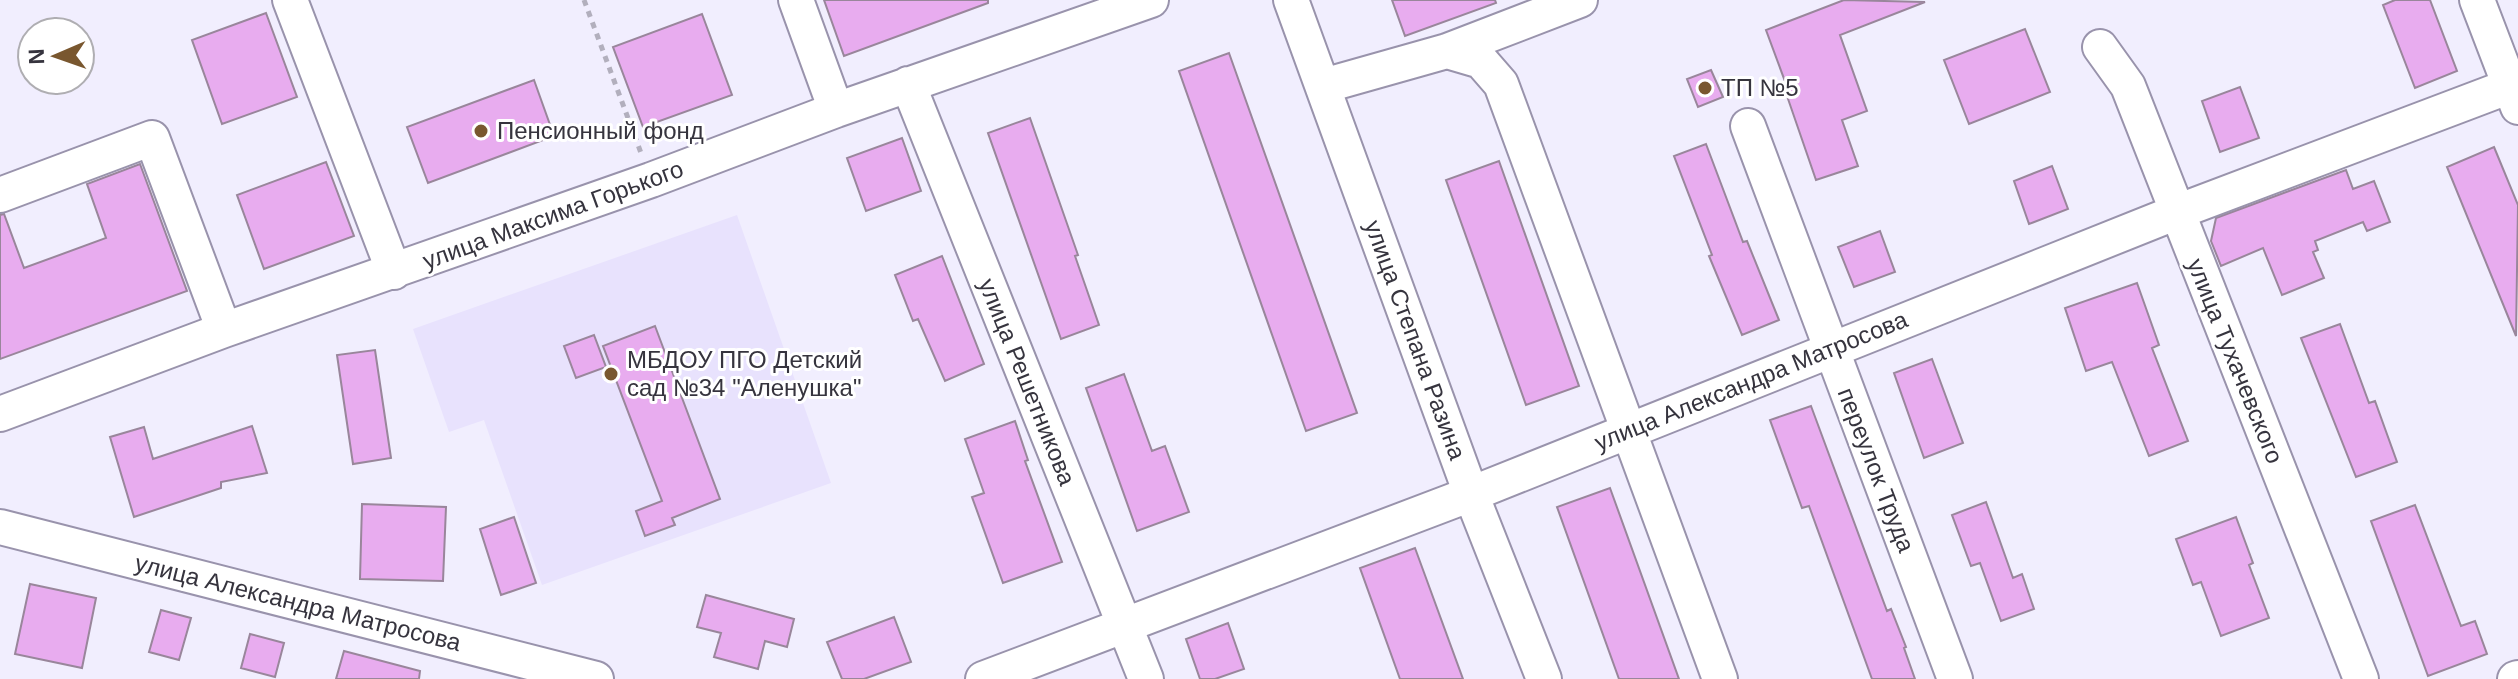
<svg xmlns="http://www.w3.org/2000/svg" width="2518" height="679" font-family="Helvetica,sans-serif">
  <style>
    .built { fill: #e8e2fd }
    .building { fill: #e8acef; stroke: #99869b; stroke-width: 2 }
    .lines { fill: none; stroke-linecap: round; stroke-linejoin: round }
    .minor-casing { stroke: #9993ac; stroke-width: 38 }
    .path { stroke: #b2afbd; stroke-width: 5; stroke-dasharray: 6 6; stroke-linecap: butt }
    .minor { stroke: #fff; stroke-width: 34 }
    .poi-dot { fill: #79572f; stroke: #fff; stroke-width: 3 }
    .labels { text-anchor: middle; stroke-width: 6; stroke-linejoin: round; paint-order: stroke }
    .poi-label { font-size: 24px; fill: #36343e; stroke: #fff; text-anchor: start }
    .street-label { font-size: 24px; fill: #36343e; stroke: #fff }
  </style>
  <rect width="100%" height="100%" fill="#f1eefe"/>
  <path class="built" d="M737 215 831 483 542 585 484 420 449 432 413 329Z"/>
  <path class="building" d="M824 0H988V3L844 56Z
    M1392 0H1495L1496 3 1405 36Z
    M1844 0 1925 2 1840 35 1867 111 1842 120 1858 166 1816 180 1787 96 1790 95 1766 30Z
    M2395 0H2430L2457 71 2415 88 2383 5Z
    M266 13 297 97 222 124 192 40Z
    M702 14 732 95 643 127 613 47Z
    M2025 29 2050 92 1969 124 1944 60Z
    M1229 53 1357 413 1306 431 1179 71Z
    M1711 70 1723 97 1698 107 1687 79Z
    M534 80 554 136 428 183 407 127Z
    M2240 87 2259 138 2220 152 2202 101Z
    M1030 118 1078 255 1075 256 1099 325 1061 339 988 133Z
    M902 138 921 191 866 211 847 158Z
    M1706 144 1743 242 1747 241 1779 320 1742 335 1709 256 1712 255 1674 156Z
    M2494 147 2518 205 2516 336 2447 167Z
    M1499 161 1579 386 1526 405 1446 180Z
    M326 162 354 236 264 269 237 195Z
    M140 164 187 291 0 359V215L4 214 24 268 106 238 87 184Z
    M2052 166 2068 209 2029 224 2014 181Z
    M2346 170 2353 189 2374 181 2390 222 2367 231 2363 222 2315 241 2318 250 2313 252 2324 278 2282 295 2263 248 2221 266 2211 241 2216 218Z
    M1880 231 1895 272 1854 287 1838 247Z
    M942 256 984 364 945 381 918 319 913 321 895 275Z
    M2137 283 2159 345 2152 348 2188 441 2149 456 2112 362 2086 371 2065 308Z
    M2340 324 2369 403 2375 401 2397 462 2356 477 2301 338Z
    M655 326 720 499 672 518 675 525 645 536 636 511 662 501 603 346Z
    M594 335 606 367 576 378 564 346Z
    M375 350 391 458 353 464 337 355Z
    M1932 359 1963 443 1924 458 1894 373Z
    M1124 374 1152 451 1165 446 1189 512 1137 531 1086 388Z
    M1811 406 1887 611 1891 609 1906 647 1904 648 1915 679H1872L1809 506 1802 508 1770 420Z
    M1015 421 1028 460 1025 461 1062 562 1003 583 972 497 984 493 965 439Z
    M252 426 267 473 221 482V488L134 517 110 437 144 427 153 459Z
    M1610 488 1679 679H1619L1557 507Z
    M1986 502 2013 578 2022 574 2034 609 2001 621 1980 563 1971 566 1952 515Z
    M362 504 446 507 443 581 360 579Z
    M2415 505 2461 626 2475 621 2487 654 2428 676 2371 521Z
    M514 517 536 583 501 595 480 529Z
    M2236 517 2253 563 2249 565 2269 618 2221 636 2201 582 2193 585 2176 539Z
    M1415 548 1463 679H1400L1360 568Z
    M30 584 96 598 82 668 15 654Z
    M706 595 794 619 787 647 765 641 758 669 714 657 721 633 697 627Z
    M161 610 191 618 179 660 149 652Z
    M894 617 911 662 864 679H842L827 642Z
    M1228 623 1244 669 1215 679H1200L1186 639Z
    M250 634 284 643 275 677 241 668Z
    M344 651 420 671 419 679H336Z"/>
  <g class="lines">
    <g class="minor-casing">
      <path id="minor" d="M290 0 394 272
        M796 0 836 110
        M1291 0 1471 494 1544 679
        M2477 0 2518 107
        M2100 47 2128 86 2361 679
        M1447 51 1481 61 1501 84 1720 679
        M908 84 1146 679
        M1323 86 1447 51 1580 0
        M1748 126 1955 679
        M0 195 152 138 224 330
        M0 414 224 330 651 180 836 110 1151 0
        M0 527 596 679
        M983 679 1471 494 2177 212 2518 83
        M2515 679 2518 678"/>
    </g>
    <path class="path" d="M584 0 641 153"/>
    <use href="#minor" class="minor"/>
  </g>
  <g class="poi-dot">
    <circle cx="1705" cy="88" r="8"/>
    <circle cx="481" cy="131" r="8"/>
    <circle cx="611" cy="374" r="8"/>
  </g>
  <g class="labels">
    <g class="poi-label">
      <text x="1721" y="96">ТП №5</text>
      <text x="497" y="139">Пенсионный фонд</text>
      <text x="627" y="368">МБДОУ ПГО Детский<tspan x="627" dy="28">сад №34 "Аленушка"</tspan></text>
    </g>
    <g class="street-label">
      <text transform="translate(553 215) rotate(-20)" y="8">улица Максима Горького</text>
      <text transform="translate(1415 340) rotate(70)" y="8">улица Степана Разина</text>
      <text transform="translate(2235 361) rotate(68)" y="8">улица Тухачевского</text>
      <text transform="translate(1751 381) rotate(-22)" y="8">улица Александра Матросова</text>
      <text transform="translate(1027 382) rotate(68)" y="8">улица Решетникова</text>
      <text transform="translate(1876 470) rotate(69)" y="8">переулок Труда</text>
      <text transform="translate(298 603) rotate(14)" y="8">улица Александра Матросова</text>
    </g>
  </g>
  <g transform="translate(56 56) rotate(268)"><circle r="38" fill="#ffffff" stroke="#afaeb2" stroke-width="2"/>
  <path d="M0-6L14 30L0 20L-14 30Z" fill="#79572f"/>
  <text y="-12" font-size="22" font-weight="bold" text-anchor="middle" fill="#36343e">N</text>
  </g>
</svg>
